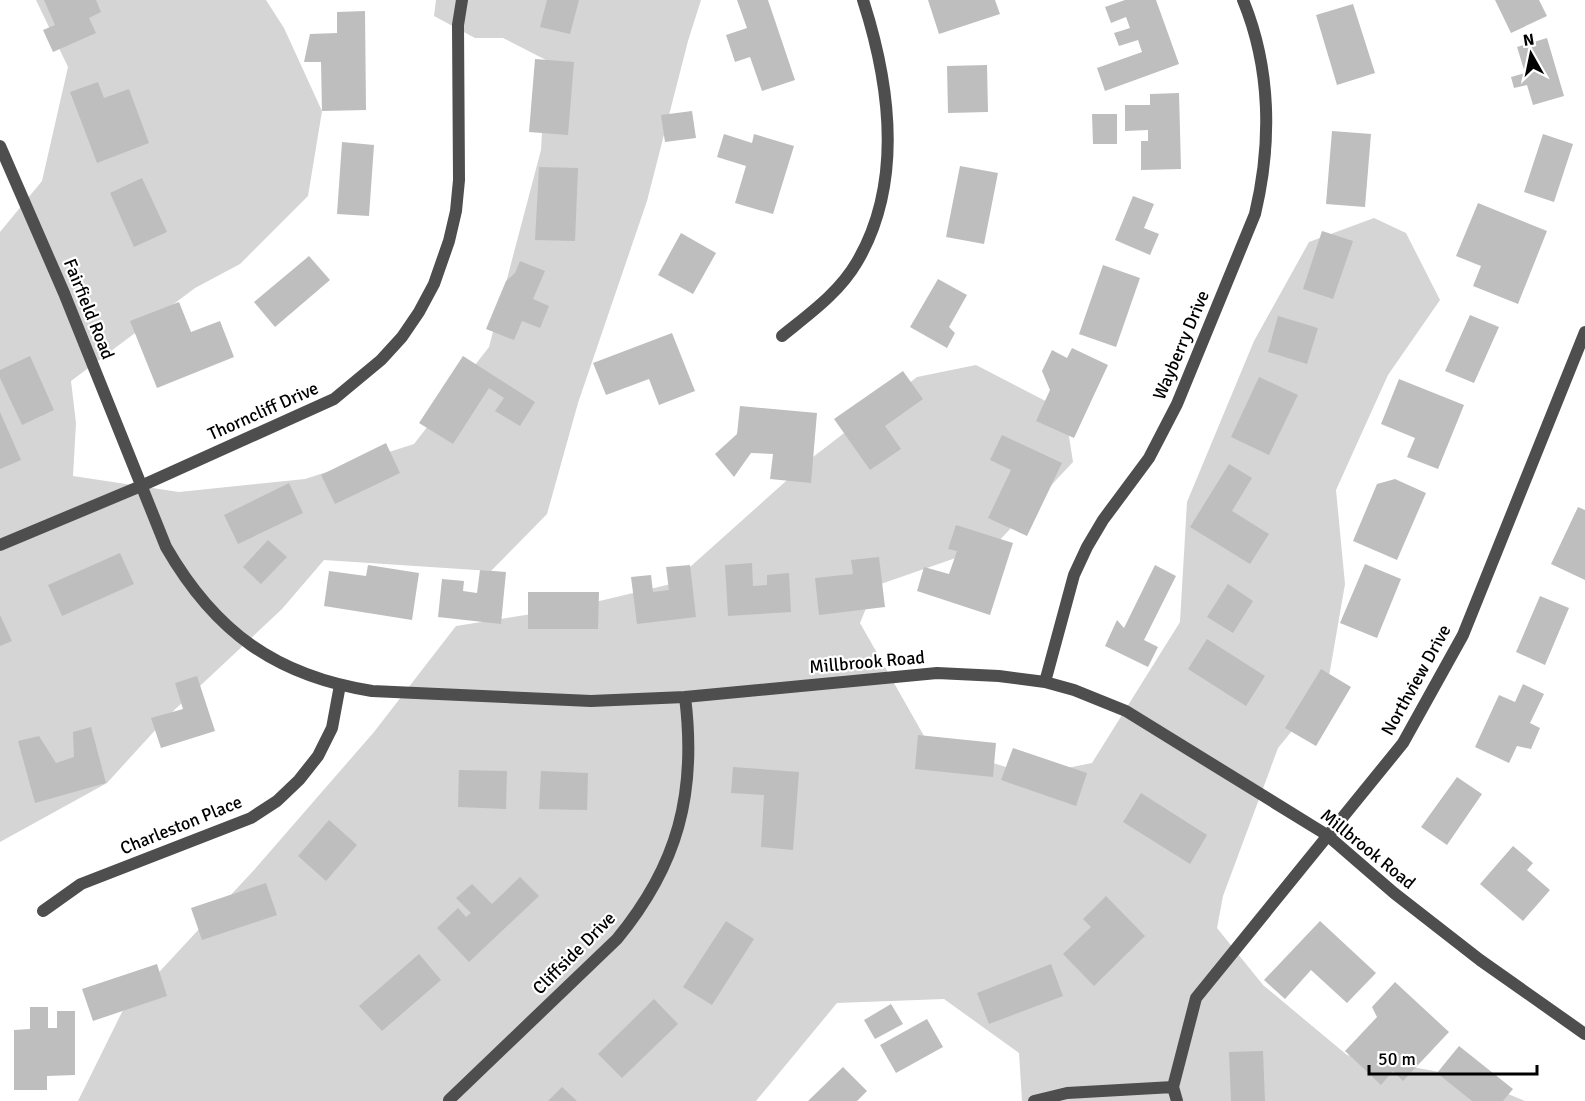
<svg xmlns="http://www.w3.org/2000/svg" width="1585" height="1101" font-family="Signika,sans-serif">
  <style>
    .green { fill: #d5d5d5 }
    .building { fill: #bebebe }
    .lines { fill: none; stroke-linecap: round; stroke-linejoin: round }
    .minor { stroke: #4e4e4e; stroke-width: 12 }
    .labels { text-anchor: middle; stroke-width: 4.5; stroke-linejoin: round; paint-order: stroke }
    .street-label { font-size: 18px; fill: #000; stroke: #fff }
  </style>
  <rect width="100%" height="100%" fill="#fff"/>
  <path class="green" d="M36 0H266L284 28 322 111 308 196 240 264 195 288 71 381 76 423 73 476 179 492 305 479 414 444 489 347 541 150 546 60 503 38H475L434 16 436 0H701L688 41 647 201 578 403 547 514 491 571 324 560 282 609 169 715 107 783 0 842V232L42 181 68 67Z
    M1374 218 1406 233 1440 300 1388 375 1336 490 1345 584 1327 688 1278 748 1223 896 1217 928 1263 985 1347 1055 1467 1077 1525 1101H1022L1019 1053 944 999 837 1003 756 1101H78L122 1012 254 870 374 732 456 626 570 608 671 584 813 457 917 377 976 365 1065 411 1073 462 996 544 875 586 860 623 928 743 1032 775 1092 763 1180 622 1187 502 1254 341 1309 242Z"/>
  <path class="building" d="M44 0H96L101 12 89 18 96 33 53 52 43 30 55 25Z
    M547 0H579L570 34 540 27Z
    M737 0H768L795 80 762 91 750 57 735 62 726 35 747 28Z
    M928 0H995L1000 14 939 34Z
    M1125 0H1156L1179 64 1105 91 1097 68 1142 52 1138 40 1119 46 1114 33 1130 28 1126 17 1111 23 1105 7Z
    M1495 0H1539L1547 16 1511 33Z
    M1353 4 1375 73 1337 85 1316 15Z
    M365 11 366 110 322 111 321 62H304L310 34 337 33V12Z
    M1547 38 1564 96 1533 105 1527 85 1514 88 1511 77 1525 73 1517 47Z
    M535 59 574 62 568 135 529 132Z
    M987 65 988 112 948 113 947 66Z
    M98 82 104 98 129 89 149 143 97 163 70 92Z
    M1179 93 1181 169 1141 170V141H1148V130L1125 131V105H1150V94Z
    M692 111 696 138 665 142 661 115Z
    M1092 114H1117V144H1093Z
    M1332 131 1371 134 1365 207 1326 204Z
    M724 134 752 143 754 134 794 146 773 214 735 203 746 166 717 157Z
    M1543 134 1573 144 1554 202 1524 192Z
    M342 142 374 145 369 216 337 214Z
    M960 166 998 173 984 244 946 237Z
    M539 167 578 168 575 241 535 240Z
    M142 178 167 232 134 247 110 193Z
    M1133 196 1154 204 1144 228 1159 234 1150 255 1115 240Z
    M1478 203 1547 231 1518 304 1473 286 1481 266 1456 256Z
    M1322 231 1353 241 1333 299 1303 289Z
    M681 233 716 253 693 294 658 275Z
    M309 256 330 280 275 327 254 302Z
    M520 261 545 271 533 299 549 306 540 328 522 321 514 340 486 329 506 281 515 273Z
    M1103 265 1140 278 1116 347 1079 334Z
    M938 279 967 295 949 327 955 333 947 348 910 327Z
    M179 302 191 332 220 321 234 357 157 388 130 321Z
    M1470 315 1499 327 1474 383 1445 371Z
    M1278 316 1318 328 1307 364 1268 352Z
    M672 333 695 391 659 405 649 379 606 395 593 363Z
    M1072 348 1108 365 1074 438 1036 421 1050 390 1042 371 1052 350 1067 358Z
    M30 356 54 410 22 425 0 378V370Z
    M463 356 535 402 520 426 495 411 504 398 489 388 453 444 419 423Z
    M903 371 923 399 885 426 901 449 870 470 834 419Z
    M1259 377 1298 395 1269 455 1231 437Z
    M1399 379 1464 405 1438 469 1407 457 1415 438 1381 424Z
    M740 406 817 413 811 483 770 479 773 454 751 453 734 477 715 454 737 434Z
    M0 412 21 460 0 469Z
    M1002 435 1062 463 1027 536 988 518 1011 470 990 460Z
    M386 443 400 473 335 504 321 475Z
    M1229 464 1252 478 1232 511 1269 534 1250 564 1190 527Z
    M1395 479 1426 493 1397 560 1353 541 1377 484Z
    M289 483 303 513 238 544 224 515Z
    M1578 507 1585 510V580L1551 564Z
    M956 525 1013 543 990 615 917 591 924 567 949 574 957 551 948 549Z
    M268 540 287 557 261 584 243 567Z
    M120 553 134 584 62 616 48 585Z
    M879 557 885 607 819 615 815 578 853 574 851 560Z
    M752 563 753 586 767 585V575L789 573 791 612 728 616 725 565Z
    M1365 564 1401 579 1377 638 1340 623Z
    M368 565 419 573 412 620 324 606 329 571 366 576Z
    M690 565 696 617 637 624 631 577 651 575 653 592 669 590 666 567Z
    M1155 565 1176 576 1144 640 1158 647 1148 667 1105 646 1117 620 1124 628Z
    M480 570 506 572 501 624 438 617 442 579 464 581 463 591 477 593Z
    M1228 584 1253 601 1233 633 1207 617Z
    M528 592H599L598 629H528Z
    M1540 596 1569 608 1545 665 1516 652Z
    M0 615 12 641 0 646Z
    M1207 639 1265 676 1246 706 1188 669Z
    M1321 669 1351 687 1316 746 1285 728Z
    M197 676 215 731 161 748 151 718 183 709 175 683Z
    M1523 684 1544 694 1530 723 1540 728 1531 749 1517 746 1509 763 1475 747 1499 695 1515 702Z
    M91 727 106 783 35 803 18 741 39 736 56 763 74 757 73 732Z
    M918 735 996 743 993 777 915 769Z
    M1013 748 1087 773 1076 806 1001 780Z
    M733 767 799 772 793 850 761 847 764 795 731 793Z
    M459 770 507 771 506 809 458 807Z
    M541 771 588 773 587 810 539 809Z
    M1457 777 1482 794 1447 845 1421 827Z
    M1141 793 1207 835 1190 864 1123 822Z
    M329 820 357 845 326 881 298 856Z
    M1513 846 1533 863 1527 870 1550 890 1523 921 1480 884Z
    M520 877 539 896 469 962 437 928 458 908 466 917 471 913 456 898 472 884 492 904Z
    M266 883 277 915 202 940 191 908Z
    M1106 896 1145 936 1094 986 1063 954 1091 927 1083 919Z
    M726 921 754 939 712 1005 683 987Z
    M1320 921 1376 973 1347 1003 1311 970 1285 999 1264 980Z
    M419 954 441 980 382 1031 359 1006Z
    M157 964 167 996 93 1021 82 989Z
    M1051 964 1063 996 989 1024 977 993Z
    M1395 982 1449 1032 1403 1081 1393 1071 1381 1085 1345 1051 1377 1017 1372 1007Z
    M654 999 678 1024 622 1078 598 1054Z
    M891 1004 903 1024 875 1039 864 1020Z
    M30 1007H48V1028H57V1011H75V1075L47 1076V1090H14V1030L30 1029Z
    M927 1019 943 1047 896 1073 880 1045Z
    M1459 1046 1513 1089 1503 1101H1472L1437 1073Z
    M1263 1051 1265 1101H1231L1229 1052Z
    M843 1067 867 1091 857 1101H808Z
    M562 1087 577 1101H548Z"/>
  <g class="lines">
    <path class="minor" d="M0 146 64 293 166 547C215 632 276 676 372 691L591 701 685 697 937 673 999 676 1045 682 1074 690 1126 711 1327 835 1394 893 1480 960 1585 1034
      M782 336C809 314 839 293 857 262 904 182 890 84 863 0
      M0 545 141 486 334 399 381 360 402 337 419 312 434 284 449 241 456 211 459 180 458 25 462 0
      M1045 682 1074 575 1087 547 1103 520 1149 458 1177 404 1255 214C1272 143 1271 68 1243 0
      M43 911 81 884 251 818 277 801 299 780 318 756 332 728 340 685
      M449 1100 617 939C678 865 697 793 685 697
      M1034 1101 1067 1093 1173 1087
      M1177 1101 1173 1087 1196 998 1403 743 1463 635 1585 332"/>
  </g>
  <g class="labels">
    <g class="street-label">
      <text transform="translate(89 309) rotate(68)" y="6">Fairfield Road</text>
      <text transform="translate(1181 345) rotate(-67)" y="6">Wayberry Drive</text>
      <text transform="translate(263 411) rotate(-24)" y="6">Thorncliff Drive</text>
      <text transform="translate(867 662) rotate(-5)" y="6">Millbrook Road</text>
      <text transform="translate(1416 680) rotate(-61)" y="6">Northview Drive</text>
      <text transform="translate(181 825) rotate(-22)" y="6">Charleston Place</text>
      <text transform="translate(1368 849) rotate(39)" y="6">Millbrook Road</text>
      <text transform="translate(574 953) rotate(-45)" y="6">Cliffside Drive</text>
    </g>
  </g>
  <g transform="translate(1531 54) rotate(351)" stroke="#ffffff" stroke-width="4.5" paint-order="stroke">
  <path d="M0-4.5L10 22L0 15L-10 22Z" fill="#000000"/>
  <text y="-9" font-size="16" font-weight="bold" text-anchor="middle" fill="#000000">N</text>
  </g>
  <path d="M1369 1065v9h168v-9" fill="none" stroke="#000000" stroke-width="3"/>
  <text x="1378" y="1065" font-size="18" fill="#000000" stroke="#ffffff" stroke-width="4.5" paint-order="stroke">50 m</text>
</svg>
